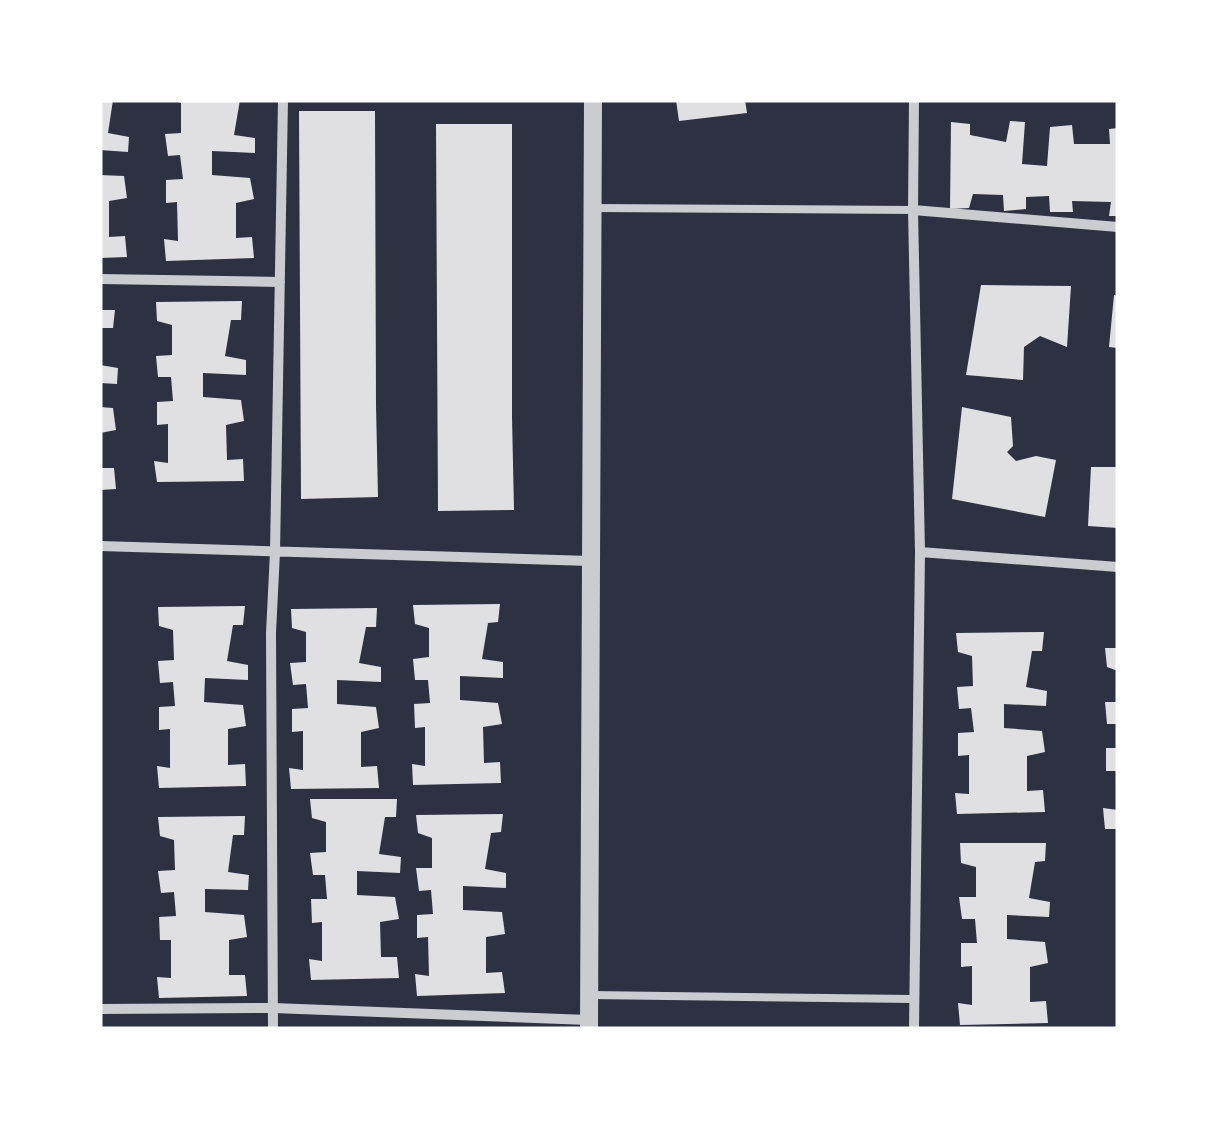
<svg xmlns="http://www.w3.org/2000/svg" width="1218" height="1129" font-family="Roboto,sans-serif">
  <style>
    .building { fill: #e0e0e3 }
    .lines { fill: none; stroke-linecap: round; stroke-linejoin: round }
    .service { stroke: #caccd0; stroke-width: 8 }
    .minor { stroke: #caccd0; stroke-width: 10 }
    .tertiary { stroke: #caccd0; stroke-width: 18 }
  </style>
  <rect width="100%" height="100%" fill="#2d3142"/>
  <path class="building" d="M100 100H113L108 133 129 137 128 152 100 150Z
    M174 100H240L234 135 255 138V153L212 151V175L250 178 254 199 236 203V238L252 237 254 258 166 261 164 239 178 241 177 202 166 203V180L183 179 180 155 168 156 165 134 181 133V103Z
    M676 100H745L747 113 679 121Z
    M299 111H375L376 405 378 497 301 499Z
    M1010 121 1025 122 1022 164 1047 166 1050 127 1072 125 1074 144H1110L1109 129 1118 128V216H1109L1111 202 1072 201 1073 212H1050L1049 196 1026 197V209L1004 211 1003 195 973 194 969 208 950 209 951 122 970 124V135L1006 142Z
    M436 124H512V417L514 510 438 511Z
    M100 175 124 176 127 198 109 201V237L125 236 127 257 100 258Z
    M981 285 1071 286 1067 347 1040 336 1024 347 1023 380 966 375Z
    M1114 295 1118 296V348L1109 347Z
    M242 301 241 320H231L225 356 246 360V375L203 373V397L241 400 244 421 226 425 227 460 243 459 244 481 157 482 154 461 168 463V424L157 425V402L173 401 171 377H158L156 356 172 355V325L157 321 156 302Z
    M100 310H115L113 328H100Z
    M100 365 118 368 117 384 100 383Z
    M100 407 113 408 116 430 100 433Z
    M962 407 1011 417 1013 446 1007 452 1016 461 1036 456 1056 460 1045 517 952 499Z
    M1091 467H1118V528L1088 526Z
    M100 468H114L116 489 100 490Z
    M500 604 498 622 488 623 482 659 503 662V678L460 676V700L498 703 502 724 483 727 484 763 500 762 501 783 413 785 412 764 425 766V727L415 728 414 704 430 703 428 680H415L413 659 429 657V628L415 624 413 605Z
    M245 606 243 625H233L227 661 248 665V680L205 678 204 702 243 705 246 726 228 729V765L245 764 246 786 159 788 157 766 170 768V729L159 730V707L175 706 173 682 160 683 158 661 174 660 173 630 159 626 158 607Z
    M377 608 376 627H366L359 663 381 667V682L337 680V704L376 707 379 728 361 732V767L377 766 379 788 291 789 289 768 303 770V731L292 732V709L308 708 306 684 293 685 290 663 306 662V632L292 628 291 609Z
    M1044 632 1042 651H1032L1026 687 1047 691 1046 706 1004 704V728L1042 731 1045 752 1027 756V791L1043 790 1045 812 957 814 955 793 969 794V755L958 756V733L974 732 971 708 959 709 957 687 973 686 972 656 958 652 956 633Z
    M1105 648H1118V671L1107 667Z
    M1105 702H1118V724H1107Z
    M1106 748H1118V771H1106Z
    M310 799H397L396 817H385L379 854 401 857 400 873 357 871V895L395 897 399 919 380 922 381 957H397L399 978 311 980 309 959 322 961V922L312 923 311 899H327L325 875H313L310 853 326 852V822L312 818Z
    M1103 808 1118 810V829H1105Z
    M503 814 501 832 491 833 485 869 506 873V888L463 886V910L502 912 505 934 486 937V973L502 972 505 993 417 996 415 974 429 976 428 937 417 938V915L433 914 431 890 419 891 416 868H432V838L418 833 416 815Z
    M245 816 244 835H233L228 872 249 875 248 890 205 889V912L244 915 247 937 229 940V975H245L247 996 159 998 157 977 171 978V940H160L159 917 176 916 174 892 161 893 158 871 175 870 174 840 160 836 158 817Z
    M960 843H1046L1045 861 1035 862 1029 898 1050 902 1049 917 1007 915V939L1045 942 1048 963 1030 967V1002L1046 1001 1048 1023 960 1025 958 1003 972 1005V966L961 967V943H977L975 919H962L959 897H976V867L961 863Z"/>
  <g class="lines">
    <path class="service" d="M594 208 913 210
      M589 995 914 999"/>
    <path class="minor" d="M914 100 913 210 920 552 914 1029
      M913 210 1118 227
      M100 279 280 282
      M100 546 590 561
      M920 552 1118 567
      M100 1009 273 1008 589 1020
      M273 1029 271 633 275 552 283 100"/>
    <path class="tertiary" d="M589 1029 593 100"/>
  </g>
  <rect width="1218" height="1129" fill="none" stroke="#ffffff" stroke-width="205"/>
</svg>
